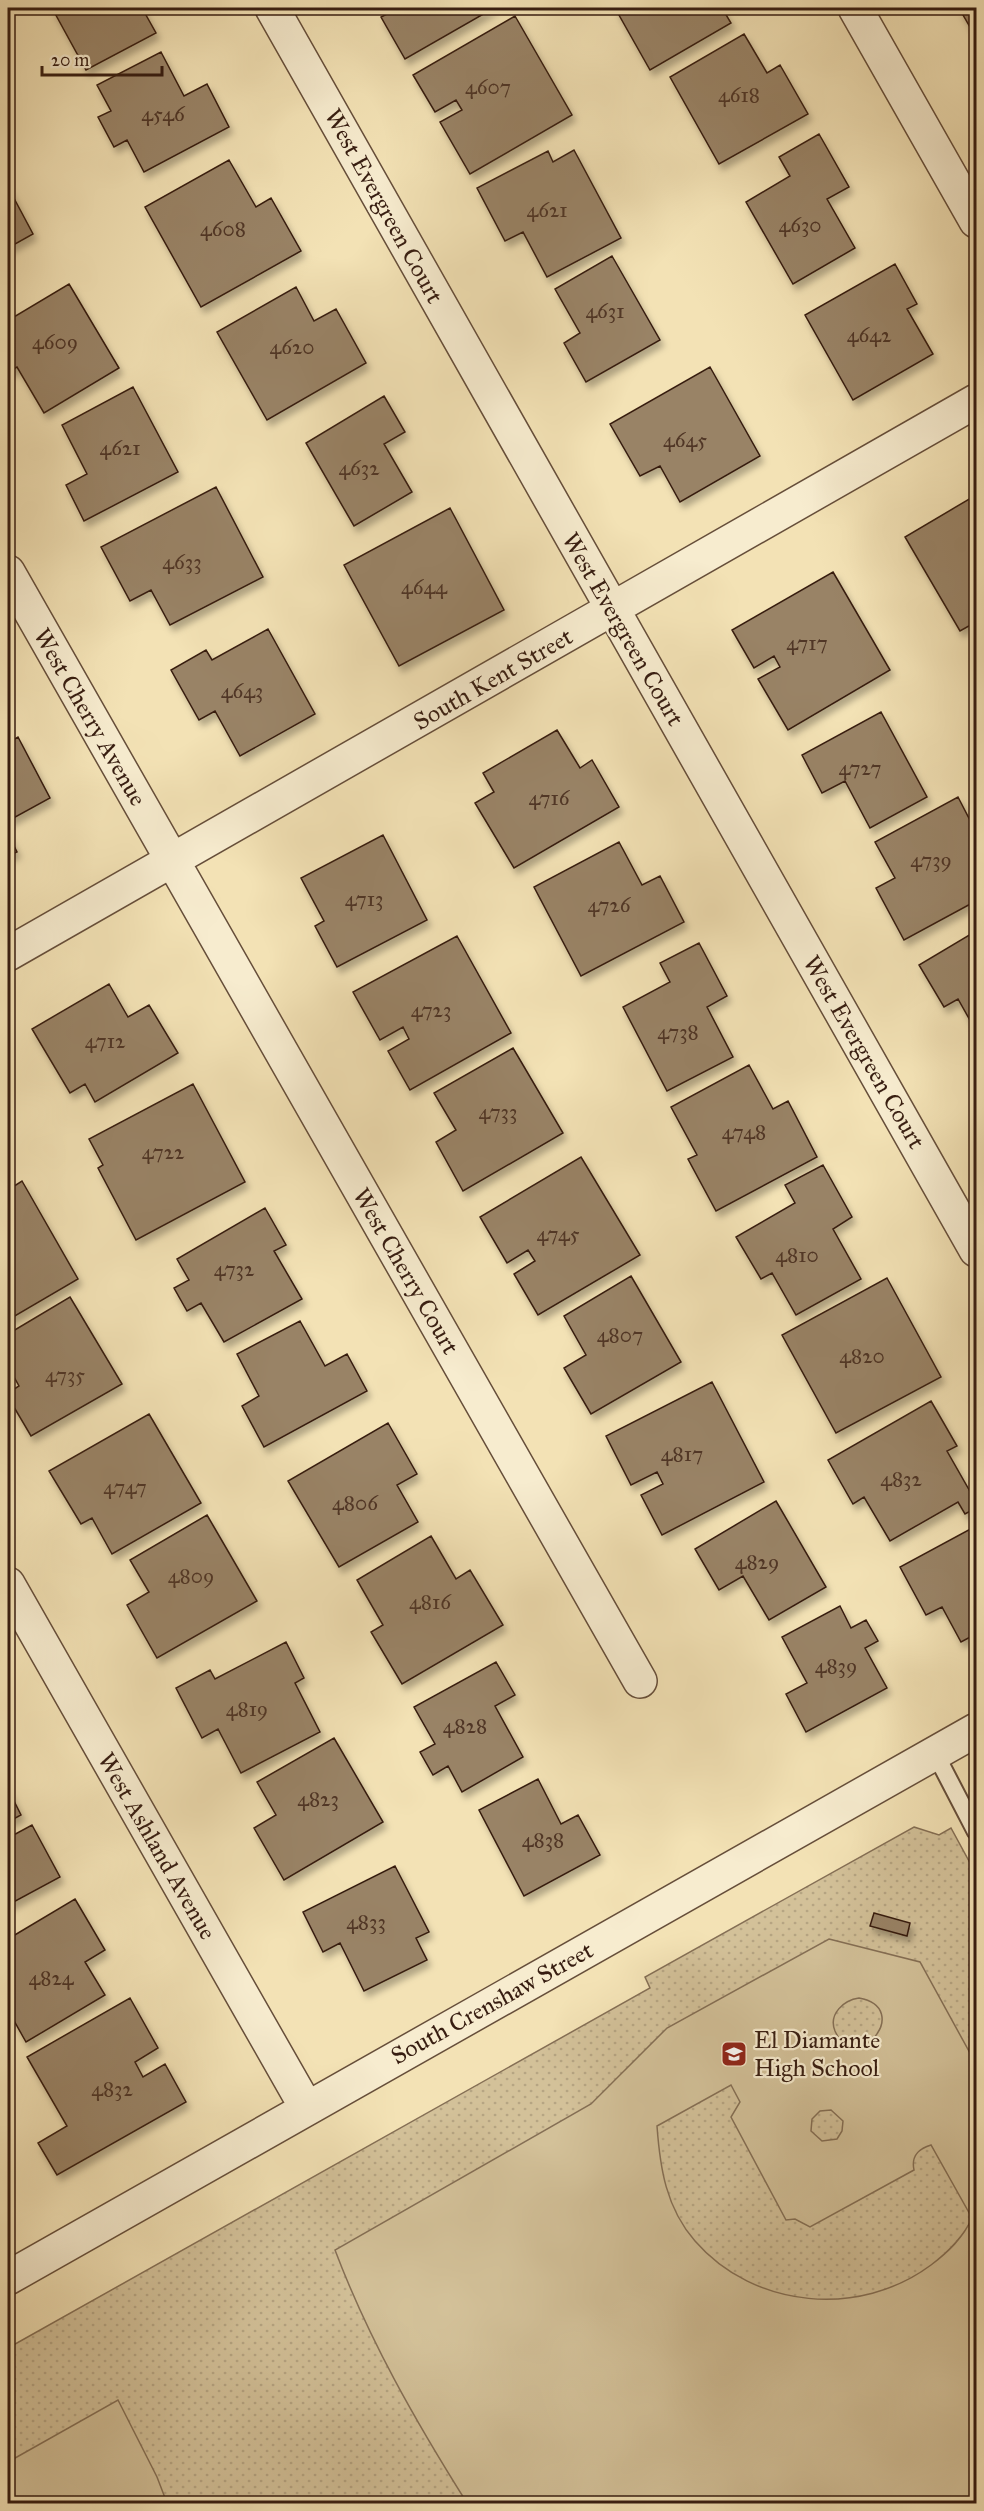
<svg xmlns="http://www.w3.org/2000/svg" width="984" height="2511" font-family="'IM FELL Great Primer',serif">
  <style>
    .grass { fill: url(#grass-dots); stroke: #856f55; stroke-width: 1.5 }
    .garden { fill: #d3c199; stroke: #856f55; stroke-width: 1.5; fill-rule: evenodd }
    .building { fill: #998366; stroke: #371d11; stroke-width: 1.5; filter: url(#shadow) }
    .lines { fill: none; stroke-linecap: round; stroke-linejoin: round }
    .service-casing { stroke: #664e3a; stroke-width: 20 }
    .minor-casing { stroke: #664e3a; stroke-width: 36 }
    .service { stroke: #f7eccf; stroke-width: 16 }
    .minor { stroke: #f7eccf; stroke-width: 33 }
    .labels { text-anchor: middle; stroke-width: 4.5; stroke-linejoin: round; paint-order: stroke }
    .number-label { font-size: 21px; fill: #503626 }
    .street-label { font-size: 24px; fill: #371d11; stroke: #f7eccf }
    .poi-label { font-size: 24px; fill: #371d11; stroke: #f7eccf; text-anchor: start }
  </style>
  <defs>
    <pattern id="grass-dots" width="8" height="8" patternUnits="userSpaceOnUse" patternTransform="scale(1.5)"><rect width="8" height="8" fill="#d3c199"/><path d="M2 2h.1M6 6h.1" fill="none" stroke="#b6a583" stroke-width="1.8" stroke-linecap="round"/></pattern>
    <filter id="shadow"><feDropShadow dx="3.5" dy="6" stdDeviation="3" flood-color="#0004"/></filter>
  </defs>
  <rect width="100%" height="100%" fill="#f3e2b5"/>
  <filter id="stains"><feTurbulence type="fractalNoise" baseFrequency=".00333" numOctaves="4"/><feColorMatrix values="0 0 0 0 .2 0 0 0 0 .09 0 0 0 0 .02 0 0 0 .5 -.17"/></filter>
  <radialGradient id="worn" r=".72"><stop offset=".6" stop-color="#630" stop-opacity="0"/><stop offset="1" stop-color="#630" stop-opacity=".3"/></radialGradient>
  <path class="grass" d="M914 1827 939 1835 951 1828 976 1874V2503H8V2348L650 1988 645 1977Z"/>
  <path class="garden" d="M829 1939 920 1962 976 2064V2503H467C416 2422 369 2340 335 2250L591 2104 667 2028ZM859 1998C914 2008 856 2078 835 2031 828 2014 844 2000 859 1998ZM731 2085 740 2102 731 2117 786 2220 795 2219 810 2227 914 2170C911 2156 918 2149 931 2145L972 2218C963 2238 948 2252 931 2265 860 2318 754 2309 695 2241 666 2208 660 2168 657 2126ZM831 2110 843 2121 842 2131 837 2139 822 2141 811 2131 812 2119 820 2111Z
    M118 2400 157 2477 167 2503H8V2462Z"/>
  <path class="building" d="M52 8H142L156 33 86 70Z
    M399 8H494L405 59 381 17Z
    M615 8H722L731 23 650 70Z
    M959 8H976V33L974 34Z
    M515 16 572 115 470 174 440 122 462 110 456 100 435 112 413 75Z
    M744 34 767 73 780 65 808 114 719 164 670 77Z
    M161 52 184 96 207 84 229 127 144 172 127 140 114 147 98 117 111 111 97 85Z
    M819 134 849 187 827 199 855 248 793 284 746 202 790 176 779 157Z
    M574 150 621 238 547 277 523 232 505 241 477 188 548 151 553 162Z
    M229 160 256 207 271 198 301 251 201 307 145 207Z
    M8 187 33 234 8 248Z
    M612 256 660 340 586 382 564 343 580 333 555 289Z
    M895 264 917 304 907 309 933 354 853 400 805 315Z
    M69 284 119 368 44 413 17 367 8 372V307L14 317Z
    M296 287 314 321 336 309 366 363 267 420 217 332Z
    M710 367 760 456 680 502 660 466 640 476 610 424Z
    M133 387 178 472 84 521 66 485 87 474 62 425Z
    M384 396 405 432 384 444 412 492 354 526 306 443Z
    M216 487 263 577 170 625 151 590 130 601 101 547Z
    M976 495V622L960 631 905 537Z
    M450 508 504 610 399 666 344 565Z
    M833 572 890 670 788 730 758 679 780 667 774 656 754 668 732 630Z
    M268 629 315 714 240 756 215 711 199 720 171 670 206 650 212 660Z
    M881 712 927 797 870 828 845 781 822 793 802 755Z
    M557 730 580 768 592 760 619 807 514 868 475 803 494 792 483 773Z
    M18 737 50 798 8 821V743Z
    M958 797 976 832V901L904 940 876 888 895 878 875 842Z
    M8 834 17 852 8 856Z
    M383 835 427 920 337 967 315 926 324 921 301 878Z
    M619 842 642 885 660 876 684 922 581 976 534 887Z
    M976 931V1031L958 999 944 1007 919 965Z
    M457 936 511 1033 410 1090 388 1051 409 1039 403 1027 380 1040 353 992Z
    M699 943 727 996 707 1007 733 1057 667 1091 623 1007 670 982 660 963Z
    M109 984 128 1017 149 1005 178 1053 95 1102 85 1084 70 1093 32 1029Z
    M513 1048 563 1133 463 1191 436 1142 456 1130 434 1093Z
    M749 1065 773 1109 788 1101 817 1157 716 1211 688 1159 697 1155 671 1107Z
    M193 1084 245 1182 136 1240 98 1168 103 1165 89 1139Z
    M581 1157 640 1255 538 1315 514 1274 535 1261 528 1250 507 1263 480 1217Z
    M823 1165 852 1217 833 1229 861 1279 796 1315 772 1273 761 1279 736 1237 795 1203 785 1185Z
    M22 1181 78 1279 8 1320V1190Z
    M265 1208 286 1245 274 1251 302 1299 224 1342 201 1303 187 1311 174 1288 189 1280 177 1259Z
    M631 1276 681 1362 591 1414 564 1368 586 1355 564 1316Z
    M887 1278 941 1377 836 1433 782 1335Z
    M70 1297 122 1384 31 1436 8 1397V1393L19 1386 8 1366V1334Z
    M300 1321 325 1366 347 1354 367 1391 264 1447 242 1406 259 1396 237 1354Z
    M712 1382 764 1482 662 1535 641 1495 663 1484 657 1472 631 1485 606 1436Z
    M931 1401 957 1446 947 1451 976 1502V1508L965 1514 958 1502 890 1541 864 1497 853 1504 828 1460Z
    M149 1414 201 1503 112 1554 92 1518 81 1524 49 1471Z
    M388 1423 417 1474 397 1485 418 1522 339 1567 288 1481Z
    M776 1501 826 1587 769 1620 743 1576 719 1590 695 1549Z
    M207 1515 257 1601 157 1658 127 1605 149 1592 130 1560Z
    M976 1526V1634L961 1642 942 1607 926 1615 900 1567Z
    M431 1536 456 1579 470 1570 503 1625 402 1684 371 1632 383 1625 357 1580Z
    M840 1606 851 1628 866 1620 878 1641 865 1648 887 1688 806 1732 786 1694 807 1683 782 1637Z
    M286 1642 304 1678 295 1683 320 1732 241 1773 218 1729 202 1738 176 1688 210 1670 215 1679Z
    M496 1662 515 1695 495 1706 523 1757 462 1792 448 1766 433 1775 420 1752 435 1744 414 1707Z
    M334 1738 383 1822 284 1880 254 1828 276 1815 257 1782Z
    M538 1779 561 1824 578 1815 600 1855 524 1896 479 1810Z
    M8 1789 21 1815 8 1822Z
    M32 1825 60 1877 8 1905V1838Z
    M395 1866 429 1932 416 1938 427 1960 364 1991 340 1943 323 1952 303 1912Z
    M75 1899 105 1950 85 1962 105 1995 26 2042 8 2010V1939Z
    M874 1913 910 1923 907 1936 870 1926Z
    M130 1998 158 2048 135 2062 143 2077 165 2064 186 2102 57 2175 38 2143 67 2126 27 2057Z"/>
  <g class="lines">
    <g class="service-casing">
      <path id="service" d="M935 1753 976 1832"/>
    </g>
    <g class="minor-casing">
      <path id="minor" d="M272 8 976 1250
        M855 8 976 221
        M8 572 640 1681
        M8 954 976 401
        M8 1584 306 2107
        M8 2278 976 1730"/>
    </g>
    <use href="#service" class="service"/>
    <use href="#minor" class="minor"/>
  </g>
  <defs>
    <g id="school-square" transform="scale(1.35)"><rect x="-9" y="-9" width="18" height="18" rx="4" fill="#8f2418" stroke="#f7eccf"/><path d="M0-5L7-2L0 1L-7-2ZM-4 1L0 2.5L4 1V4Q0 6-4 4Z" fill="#fff"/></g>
  </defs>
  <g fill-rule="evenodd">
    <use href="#school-square" x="734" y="2054"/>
  </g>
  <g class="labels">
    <g class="number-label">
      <text x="488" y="94">4607</text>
      <text x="739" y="102">4618</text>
      <text x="163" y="121">4546</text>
      <text x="547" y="217">4621</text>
      <text x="800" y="232">4630</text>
      <text x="223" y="236">4608</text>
      <text x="605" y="318">4631</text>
      <text x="869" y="342">4642</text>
      <text x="55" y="349">4609</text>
      <text x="292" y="354">4620</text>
      <text x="685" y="447">4645</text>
      <text x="120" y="455">4621</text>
      <text x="359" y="475">4632</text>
      <text x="182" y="569">4633</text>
      <text x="424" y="594">4644</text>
      <text x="807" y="650">4717</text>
      <text x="242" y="698">4643</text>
      <text x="860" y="775">4727</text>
      <text x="549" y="805">4716</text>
      <text x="931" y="867">4739</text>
      <text x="364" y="906">4713</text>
      <text x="609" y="912">4726</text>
      <text x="431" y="1017">4723</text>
      <text x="678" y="1039">4738</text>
      <text x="105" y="1048">4712</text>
      <text x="498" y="1119">4733</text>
      <text x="744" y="1139">4748</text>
      <text x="163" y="1159">4722</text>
      <text x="558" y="1241">4745</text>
      <text x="797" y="1262">4810</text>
      <text x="234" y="1276">4732</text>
      <text x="620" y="1342">4807</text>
      <text x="862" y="1363">4820</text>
      <text x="65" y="1382">4735</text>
      <text x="682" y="1461">4817</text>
      <text x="901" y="1486">4832</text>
      <text x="125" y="1494">4747</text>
      <text x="355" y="1510">4806</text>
      <text x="757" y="1569">4829</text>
      <text x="191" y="1583">4809</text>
      <text x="430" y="1609">4816</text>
      <text x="836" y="1673">4839</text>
      <text x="247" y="1716">4819</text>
      <text x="465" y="1733">4828</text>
      <text x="318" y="1806">4823</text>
      <text x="543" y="1847">4838</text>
      <text x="366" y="1929">4833</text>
      <text x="51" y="1985">4824</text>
      <text x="112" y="2096">4832</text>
    </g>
    <g class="street-label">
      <text transform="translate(384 206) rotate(61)" y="8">West Evergreen Court</text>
      <text transform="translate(623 629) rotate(60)" y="8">West Evergreen Court</text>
      <text transform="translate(493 679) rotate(-30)" y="8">South Kent Street</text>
      <text transform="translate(90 717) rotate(60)" y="8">West Cherry Avenue</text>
      <text transform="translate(864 1052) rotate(60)" y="8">West Evergreen Court</text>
      <text transform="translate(406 1271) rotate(60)" y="8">West Cherry Court</text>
      <text transform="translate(157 1846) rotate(60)" y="8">West Ashland Avenue</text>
      <text transform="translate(492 2003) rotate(-29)" y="8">South Crenshaw Street</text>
    </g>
    <g class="poi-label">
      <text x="754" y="2048">El Diamante<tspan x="754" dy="28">High School</tspan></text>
    </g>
  </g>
  <rect width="984" height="2511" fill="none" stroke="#f3e2b5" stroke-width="30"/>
  <rect x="9" y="9" width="966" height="2493" fill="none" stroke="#371d11" stroke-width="3"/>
  <rect x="15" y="15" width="954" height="2481" fill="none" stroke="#371d11" stroke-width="1.5"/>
  <path d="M42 66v9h120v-9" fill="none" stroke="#371d11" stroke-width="3"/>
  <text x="51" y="66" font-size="18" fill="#371d11" stroke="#f7eccf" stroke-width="4.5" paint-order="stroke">20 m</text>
  <rect width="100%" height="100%" filter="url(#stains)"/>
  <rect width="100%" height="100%" fill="url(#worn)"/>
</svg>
